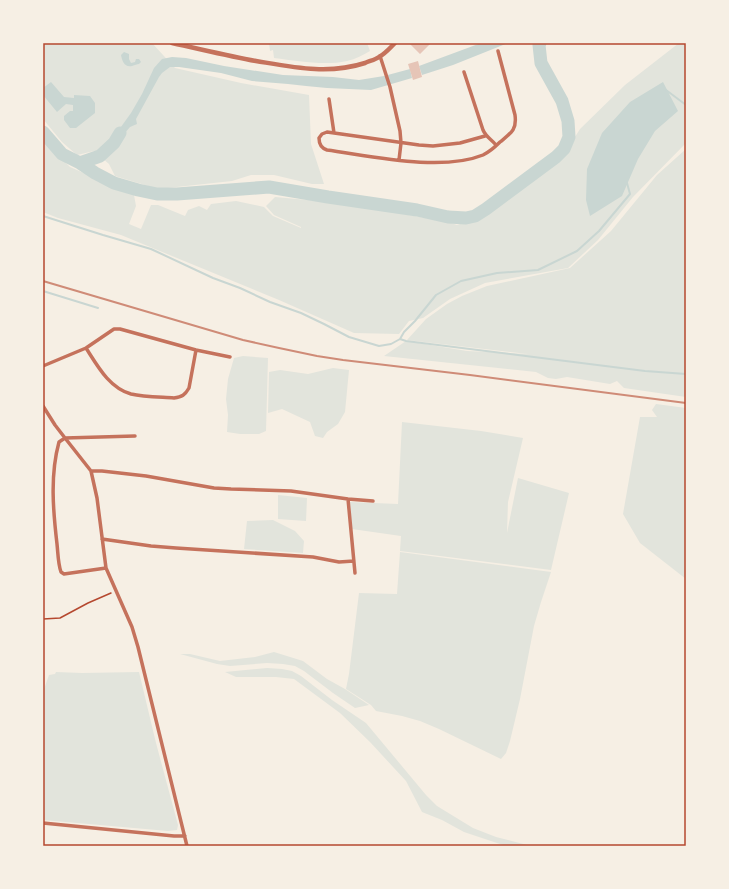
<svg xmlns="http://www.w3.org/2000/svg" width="729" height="889" font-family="'IBM Plex Sans',sans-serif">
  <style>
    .green { fill: #e2e4dc }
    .water { fill: #c9d6d2 }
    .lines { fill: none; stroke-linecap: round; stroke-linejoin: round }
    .stream { stroke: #c9d6d2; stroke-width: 2 }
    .river { stroke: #c9d6d2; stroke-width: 13 }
    .building { fill: #e6c5b7 }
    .path { stroke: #b5482f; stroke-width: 1.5 }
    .minor { stroke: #c5725c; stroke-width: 3.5 }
    .tertiary { stroke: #c5725c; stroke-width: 4.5 }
    .rail { stroke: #cf8b77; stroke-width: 2 }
    .neatline { fill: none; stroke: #b5482f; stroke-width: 1.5 }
  </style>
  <rect width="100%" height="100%" fill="#f6efe4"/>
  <path class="green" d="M43 43H152L175 68 241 83 309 95 311 144 324 184H312L274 175H251L232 181 158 189 115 176 109 164 94 151 77 155 62 142 43 119Z
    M269 43H367L370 51C363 55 356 59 347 61 324 66 298 61 274 58L273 50 270 51Z
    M679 43H686V143L633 197 598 240 568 268 485 283 450 299 423 318 409 321 399 334 354 333 279 300 121 235 58 218 43 212V140L70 167 93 177 134 195 136 206 129 224 141 229 151 205H158L185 216 188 210 199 206 207 210 211 204 236 201 264 207 273 216 301 228V227L274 215 266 206 275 197 341 203 448 222 457 225 475 219 533 179 566 151 580 129 625 85Z
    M686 149V397L624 388 617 381 610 384 567 377 556 379 548 378 536 372 384 356 406 341 467 351 528 354 407 340 426 319 447 304 462 296 487 286 570 268 611 231 657 175Z
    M243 356 268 358 266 431 259 434H240L227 432 228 415 226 399 228 379 234 358Z
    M333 368 349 370 345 412 338 424 327 432 323 438 315 436 310 422 282 409 268 413 269 372 280 370 308 374Z
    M656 404 686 408V579L640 543 623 514 640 417H657L652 410Z
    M402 422 481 431 523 438 508 502 507 533 518 478 569 493 551 570 400 551 401 536 352 529 350 502 398 504Z
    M278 495 307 498 306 521 278 519Z
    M273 520 295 531 304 541 303 553 244 549 247 521Z
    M400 552 551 572 541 602 534 626 520 699 510 741 506 753 501 759 439 729 420 721 402 716 376 711 371 705 346 689 349 674 359 593 397 594Z
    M274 652 303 661 327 679 345 689 369 705 355 708 333 693 304 671 295 666 283 664 267 663 230 666 217 664 180 654H190L220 661 255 657Z
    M267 668 282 669 292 671 301 676 332 700 366 723 426 795 437 806 473 828 496 837 531 846H506L464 832 442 820 422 812 406 781 370 742 340 713 294 679 276 677H236L225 672Z
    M56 672 82 673 139 672 156 743 178 825 177 830 168 831 43 820V692L49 675 55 674Z"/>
  <path class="water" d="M481 43H508L453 65 422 75 419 66Z
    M124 52 129 54V59L131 63 135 62 136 59H139L141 62 139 64C137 64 135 65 132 66 125 68 122 61 121 55Z
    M172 57 186 58 224 66 283 75 333 77 359 80 384 76 410 69 412 78 371 90 327 88 306 86 288 84 252 81 221 73 179 67H170L162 73 159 77 136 119 137 124 130 127 112 148 108 145 131 113 142 94 154 68 162 59Z
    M51 82 64 97 74 98V95L90 96 95 103V113L76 128H70L64 120V116L70 111H73V105L66 104 57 112 43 95V88Z
    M663 82 678 111 655 131 638 159 622 196 590 216 586 200 587 169 602 133 630 102Z"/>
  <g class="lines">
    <path class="stream" d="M666 90 686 105
      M43 216 103 235 151 249 213 278 240 288 270 302 301 313 324 324 349 337 379 346 391 344 400 339 404 332 415 321 436 295 461 281 497 273 538 270 577 251 599 231 630 194 627 183
      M43 291 98 308
      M400 339 406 341 645 371 686 374"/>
    <path class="river" d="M43 132 62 154 80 163 100 156 114 143 120 133
      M80 163 95 173 114 183 138 190 157 194H177L269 187 328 197 417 210 448 217 466 218 475 216 486 209 556 157 564 149 569 137 568 121 562 101 541 63 539 45 540 43"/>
  </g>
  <path class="building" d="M409 43H431L420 54Z
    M418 61 422 77 413 80 408 64Z"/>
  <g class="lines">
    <path class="path" d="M43 619 60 618 88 603 111 593"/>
    <path class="minor" d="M380 56 390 87 400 131 401 143 399 160
      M464 72 483 130C486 137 491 139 496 145
      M329 99 334 133
      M485 136 460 143 433 146 419 145 327 132 322 134 319 138C319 144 321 148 327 150 371 156 441 172 483 155 489 152 495 147 500 142 511 133 517 130 515 115L498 51
      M86 348C97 365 109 388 131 394 144 397 160 397 174 398 182 397 185 395 189 388L196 350
      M43 366 86 348 114 329H120L196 350 230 357
      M43 406 55 425 65 438 91 471 97 498 106 568 132 627 138 647 187 846
      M91 471H102L146 476 214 488 231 489 291 491 348 499 373 501
      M348 499 355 573
      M102 539 151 546 176 548 313 557 339 562 354 561
      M106 568 64 574 61 572C58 564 58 553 57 544 53 510 50 475 59 442L65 438 135 436
      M43 823 174 836H185"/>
    <path class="tertiary" d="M172 43C200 49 228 56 256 61 292 67 328 75 365 63 369 61 375 60 379 57 385 54 390 48 395 43"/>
    <path class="rail" d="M43 281 243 340 279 348 317 356 343 360 470 375 686 403"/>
  </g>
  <rect width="729" height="889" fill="none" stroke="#f6efe4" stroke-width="88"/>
  <rect x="44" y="44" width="641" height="801" class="neatline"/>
</svg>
